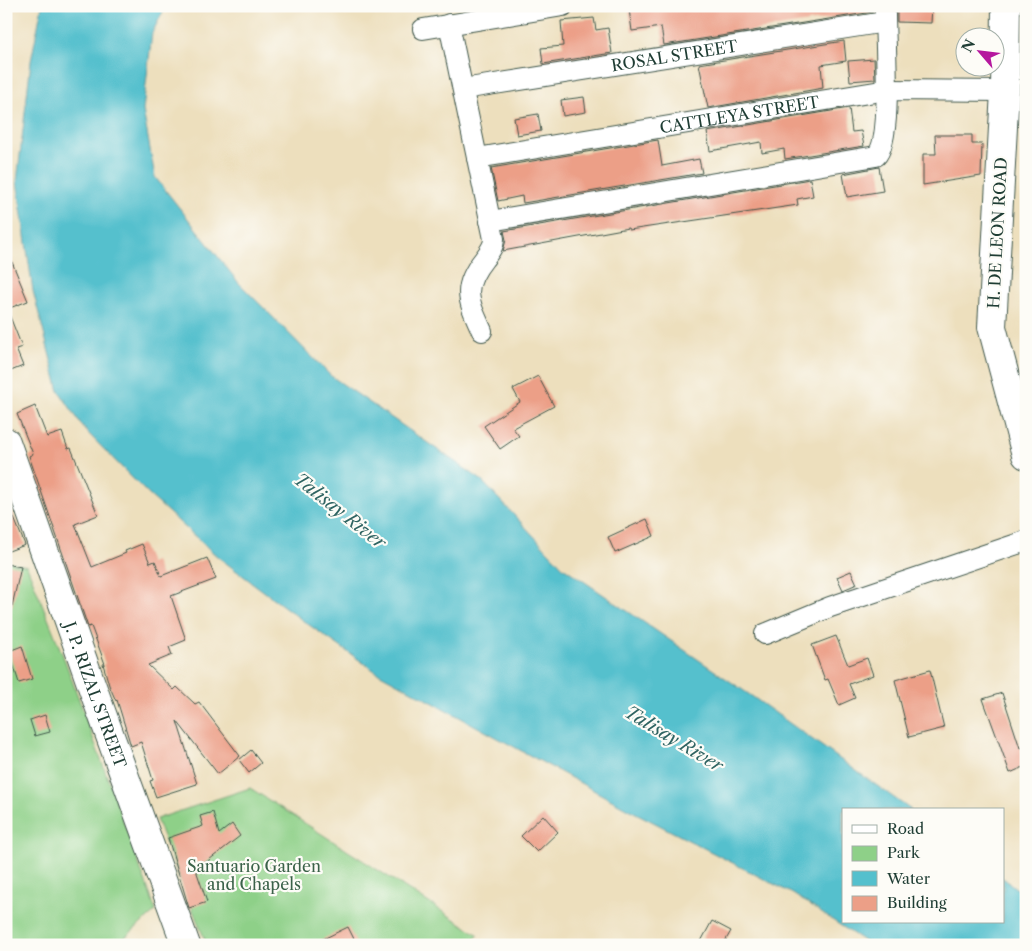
<svg xmlns="http://www.w3.org/2000/svg" width="1032" height="951" font-family="'Libre Caslon Text',serif">
  <style>
    .green { fill: #8ed088; stroke: #56865e }
    .water { fill: #54c0cd; stroke: #3a7e80 }
    .building { fill: #ec9f87 }
    .lines { fill: none; stroke-linecap: round; stroke-linejoin: round }
    .street-casing { stroke: #3e5549; stroke-width: 22 }
    .secondary-casing { stroke: #3e5549; stroke-width: 30 }
    .street { stroke: #fff; stroke-width: 20 }
    .secondary { stroke: #fff; stroke-width: 28 }
    .labels { text-anchor: middle; stroke-width: 4.5; stroke-linejoin: round; paint-order: stroke }
    .street-label { font-size: 16px; fill: #1f3d34; stroke: #fdfcf7 }
    .park-label { font-size: 16px; fill: #3b6249; stroke: #fdfcf7 }
    .water-label { font-size: 18px; font-style: italic; fill: #2f6462; stroke: #fdfcf7 }
  </style>
  <rect width="100%" height="100%" fill="#fdfcf7"/>
  <filter id="ink" filterUnits="userSpaceOnUse"><feTurbulence type="fractalNoise" baseFrequency=".02" numOctaves="2"/><feDisplacementMap in="SourceGraphic" scale="10" xChannelSelector="R" yChannelSelector="G"/><feConvolveMatrix kernelMatrix="1 2 1 2 8 2 1 2 1" color-interpolation-filters="sRGB"/></filter>
  <filter id="wash" filterUnits="userSpaceOnUse"><feTurbulence type="fractalNoise" baseFrequency=".0096" numOctaves="4" result="noise"/><feDisplacementMap in="SourceGraphic" scale="20" xChannelSelector="R" yChannelSelector="G"/><feGaussianBlur stdDeviation="1.12" result="paint"/><feColorMatrix in="noise" values="0 0 0 0 0 0 0 0 0 0 0 0 0 0 0 0 0 1.4 0 .05"/><feComposite in="paint" operator="in"/></filter>
  <g filter="url(#wash)">
    <rect width="100%" height="100%" fill="#eddfbd"/>
    <path class="green" d="M6 561 27 566 65 661 156 911 116 945H6Z
      M250 788 479 935 468 945H207L156 819Z"/>
    <path class="water" d="M42 6H166L152 33 143 110 155 177 238 282 331 376 480 479 563 567 753 697 911 810H843V922H1003V878L1026 896V945H870L793 894 628 809 375 671 302 620 218 557 147 493 85 430 59 391 33 291 17 181 31 61Z"/>
    <g id="blocks">
      <path class="building" d="M649 6H873V12L664 45 661 27 632 31 629 9Z
        M897 6H932L931 23 897 22Z
        M594 18 596 30 608 28 612 53 543 64 541 48 563 46 561 21Z
        M844 41 846 61 821 65 823 88 708 108 699 64Z
        M874 59 875 79 850 81 848 61Z
        M584 97 586 112 563 116 561 100Z
        M849 108 852 132 861 131 864 146 785 159 784 149 762 153 761 142 710 151 707 132Z
        M538 114 541 131 517 135 514 118Z
        M935 135H972V144H982L981 176 923 185V154H936Z
        M658 140 662 166 699 159 702 173 523 203 522 196 498 201 491 168Z
        M879 167 883 191 847 197 843 174Z
        M810 179 813 196 797 199 798 205 629 230 628 228 503 251 506 240 504 231Z
        M7 250 28 301 7 309 22 347 16 349 23 366 6 373Z
        M538 376 554 406 513 428 519 436 500 449 484 426 520 402 513 389Z
        M35 406 47 437 62 432 68 449 71 448 98 515 75 524 92 567 126 553 125 551 142 544 150 563 155 561 161 576 207 558 216 579 171 596 186 640 169 647 172 655 148 665 174 690 177 687 195 704 199 702 240 756 218 774 177 721 197 784 156 797 150 781 153 780 141 742 131 746 117 700 116 701 109 685 103 664H105L91 626 88 627 29 456 33 454 17 414Z
        M6 498 25 545 6 552Z
        M647 519 654 536 615 553 608 537Z
        M6 564 21 567 12 606H6Z
        M851 571 857 584 843 590 837 577Z
        M836 636 848 665 867 658 873 675 849 684 855 698 839 705 828 679 825 680 812 645Z
        M22 646 32 679 19 683 9 651Z
        M930 670 944 728 909 737 895 680Z
        M1002 693 1020 748 1026 746V766L1010 773 983 699Z
        M45 715 50 732 35 736 30 720Z
        M251 750 261 763 249 773 239 760Z
        M213 812 219 834 232 824 240 836 196 870 207 902 189 908 168 838 203 826 200 816Z
        M543 815 558 832 537 852 521 836Z
        M712 921 731 931 723 945H699Z
        M348 927 357 945H311Z"/>
    </g>
  </g>
  <g filter="url(#ink)">
    <use href="#blocks" fill-opacity="0" stroke="#3e5549" stroke-width="1"/>
    <g class="lines">
      <g class="street-casing">
        <g id="street">
          <path d="M449 24 494 239C494 247 489 252 484 259 461 288 468 300 482 331"/>
          <path d="M423 29 563 6"/>
          <path id="s1" d="M463 89 885 22"/>
          <path id="s2" d="M477 158 887 90 1005 91"/>
          <path d="M490 221 876 156C894 139 884 34 885 6"/>
          <path d="M765 634 830 607 1026 541"/>
        </g>
      </g>
      <g class="secondary-casing">
        <g id="secondary">
          <path d="M1006 6 1005 91 992 327 1026 455"/>
          <path id="s3" d="M6 442 93 689 186 945"/>
        </g>
      </g>
      <use href="#street" class="street"/>
      <use href="#secondary" class="secondary"/>
    </g>
  </g>
  <g class="labels">
    <g class="street-label">
      <text dy="6" stroke="none"><textPath href="#s1" startOffset="214">ROSAL STREET</textPath></text>
      <text dy="6" stroke="none"><textPath href="#s2" startOffset="266">CATTLEYA STREET</textPath></text>
      <text transform="translate(997 233) rotate(-87)" y="6">H. DE LEON ROAD</text>
      <text dy="6" stroke="none"><textPath href="#s3" startOffset="268">J. P. RIZAL STREET</textPath></text>
    </g>
    <g class="park-label">
      <text x="254" y="872">Santuario Garden<tspan x="254" dy="18">and Chapels</tspan></text>
    </g>
    <g class="water-label">
      <text transform="translate(340 511) rotate(38)" y="6">Talisay River</text>
      <text transform="translate(674 739) rotate(31)" y="6">Talisay River</text>
    </g>
  </g>
  <rect width="1032" height="951" fill="none" stroke="#fdfcf7" stroke-width="25"/>
  <rect x="842" y="808" width="162" height="115" fill="#fdfcf7" stroke="#a4b0a9"/>
  <rect x="852" y="825" width="25" height="8" fill="#ffffff" stroke="#a4b0a9"/>
  <text x="887" y="834" font-size="15" fill="#1f3d34">Road</text>
  <rect x="852" y="846" width="25" height="15" fill="#8ed088" stroke="#a4b0a9"/>
  <text x="887" y="858" font-size="15" fill="#1f3d34">Park</text>
  <rect x="852" y="871" width="25" height="15" fill="#54c0cd" stroke="#a4b0a9"/>
  <text x="887" y="884" font-size="15" fill="#1f3d34">Water</text>
  <rect x="852" y="896" width="25" height="15" fill="#ec9f87" stroke="#a4b0a9"/>
  <text x="887" y="908" font-size="15" fill="#1f3d34">Building</text>
  <g transform="translate(980 52) rotate(298)"><circle r="24" fill="#fdfcf7" stroke="#a4b0a9"/>
  <path d="M0-4L9 19L0 12L-9 19Z" fill="#b5179e"/>
  <text y="-8" font-size="14" font-weight="bold" text-anchor="middle" fill="#1f3d34">N</text>
  </g>
</svg>
